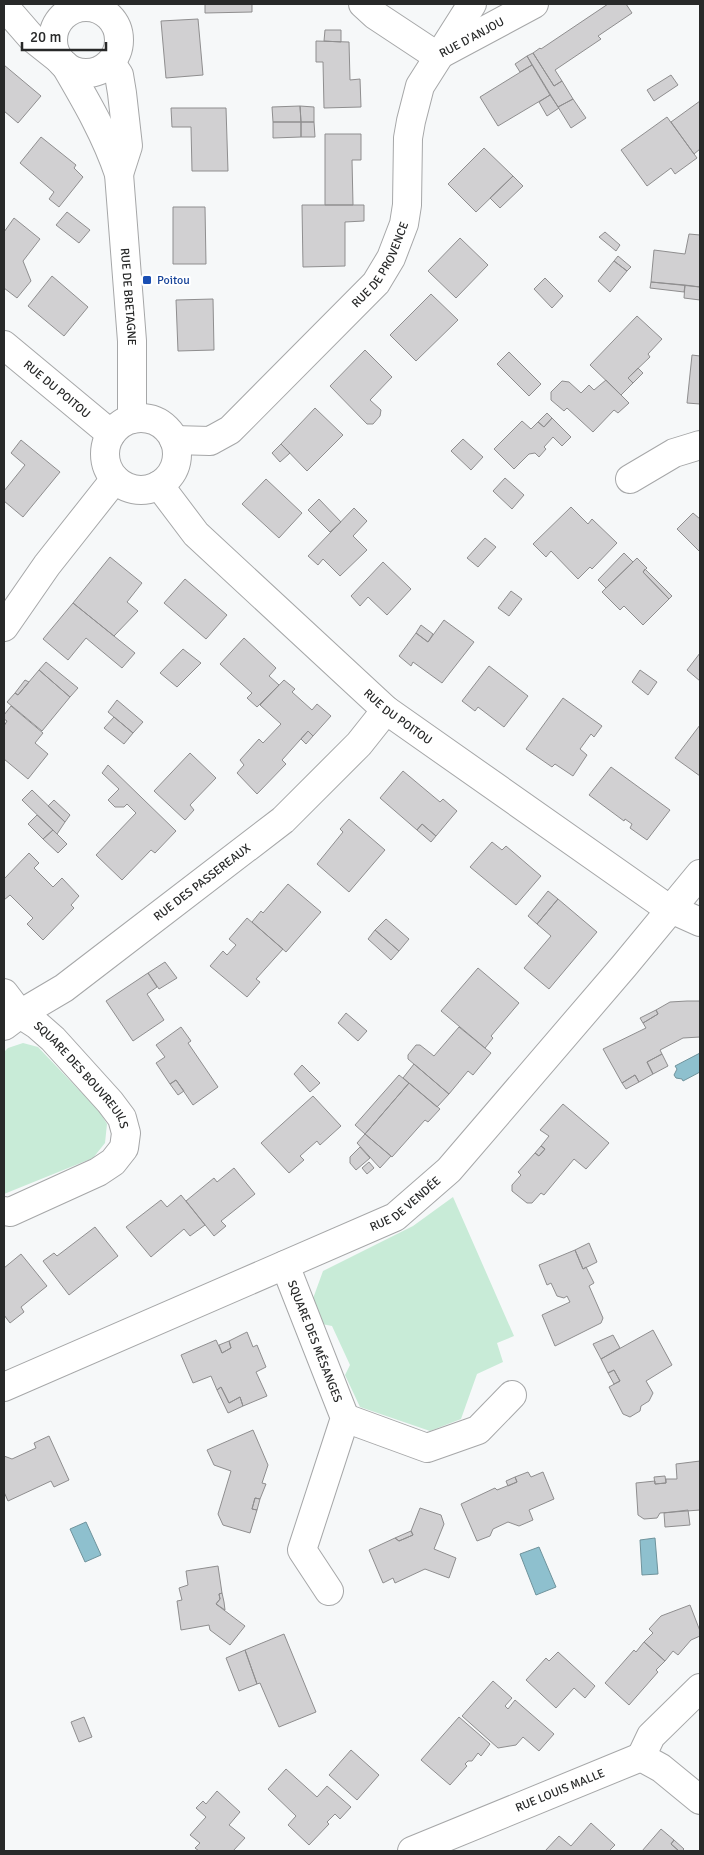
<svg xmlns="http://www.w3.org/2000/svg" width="704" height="1855" font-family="Signika,sans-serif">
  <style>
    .green { fill: #c8ebd7 }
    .water { fill: #8ec0ce; stroke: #6f939c }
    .building { fill: #d1d0d2; stroke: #8f8e8f }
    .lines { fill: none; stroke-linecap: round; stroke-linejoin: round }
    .street-casing { stroke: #a6a7a8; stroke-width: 30 }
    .street { stroke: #fff; stroke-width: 28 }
    .transit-dot { fill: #1a4fb4; stroke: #fff; stroke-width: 2 }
    .labels { text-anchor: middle; stroke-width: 4; stroke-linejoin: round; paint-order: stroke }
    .street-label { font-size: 12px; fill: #282929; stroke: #fff }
    .transit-label { font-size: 12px; fill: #164399; stroke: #fff; text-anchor: start }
  </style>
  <rect width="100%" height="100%" fill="#f6f8f9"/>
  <path class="green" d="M23 1043 38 1047 99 1111 107 1124 105 1143 93 1158 4 1194V1052L8 1048Z
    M453 1197 514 1336 497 1343 503 1362 477 1374 461 1419 430 1431 360 1407 345 1375 350 1365 332 1326 322 1324 311 1304 323 1271 413 1226Z"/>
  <path class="water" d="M700 1053V1072L683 1081 682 1079 676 1078 674 1075 677 1069 675 1066Z
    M86 1522 101 1555 85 1562 70 1529Z
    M655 1538 658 1574 642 1575 640 1540Z
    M539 1547 556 1587 536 1595 520 1554Z"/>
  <path class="building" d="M205 4H252V12L205 13Z
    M608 4H626L632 13 598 36 601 39 555 70 562 81 554 86 533 53 540 48 541 49Z
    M198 19 203 75 166 78 161 21Z
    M325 30H341V42L324 41Z
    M316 41 349 42 350 80 360 79 361 107 324 108 323 62H316Z
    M533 53 554 86 562 81 573 99 558 107 527 56Z
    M527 56 532 65 520 72 515 64Z
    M4 65 41 96 18 123 4 111Z
    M532 65 550 95 498 126 480 97Z
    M671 75 678 85 654 101 647 90Z
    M550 95 559 108 547 116 539 102Z
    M573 99 586 118 571 128 558 107Z
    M700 101V149L694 154 671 122Z
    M300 106 301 122H273L272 107Z
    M300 106 314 107V122H301Z
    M171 108H226L228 171H192L191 127H172Z
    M667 117 697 158 675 174 671 168 647 186 621 150Z
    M273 122H301V137L273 138Z
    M301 122H314L315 137H301Z
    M325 134H361V160H352L353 205H325Z
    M41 137 76 165 74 168 83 177 59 207 49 199 54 192 20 163Z
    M484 148 513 176 476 212 448 184Z
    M513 176 523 186 500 208 490 198Z
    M302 205H364V221L345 222V266L303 267Z
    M173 207H205L206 264H173Z
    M67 212 90 230 79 243 56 225Z
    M14 218 40 239 23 261 31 281 17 298 4 288V232Z
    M605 232 620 245 616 251 599 237Z
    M689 234 700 235V287L651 282 654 250 685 254Z
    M460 238 488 265 456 298 428 271Z
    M618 256 631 267 627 271 614 261Z
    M614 261 627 271 610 292 598 281Z
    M52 276 88 307 64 336 28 306Z
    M545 278 563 296 552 308 534 289Z
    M651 282 685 285 684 292 650 288Z
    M685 285 700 287V300L684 298Z
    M431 294 458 320 416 361 390 335Z
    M213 299 214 350 178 351 176 300Z
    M637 316 662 339 648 354 650 357 628 378 633 383 621 395 590 365Z
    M365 350 392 377 370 400 381 410 380 416 373 424H367L330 386Z
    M509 352 541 384 529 396 497 364Z
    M692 355 700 356V404L687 403Z
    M638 368 643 373 633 383 628 378Z
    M606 380 629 403 618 413 614 410 593 432 567 408 564 411 551 400V392L562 381 569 382 581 393 589 385 594 390Z
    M315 408 343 435 307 471 281 444Z
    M547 413 552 418 544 427 538 422Z
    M552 418 571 437 562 446 553 437 544 447 546 449 539 457 535 453 529 454 514 469 494 449 522 421 531 429 538 422 544 427Z
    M463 439 483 457 471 470 451 451Z
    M21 440 60 472 23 517 4 501V491L25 465 11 453Z
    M281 444 290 453 280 462 272 453Z
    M505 478 524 495 512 509 493 491Z
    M266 479 302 513 279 538 242 504Z
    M319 499 341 522 330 532 308 510Z
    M571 507 588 524 592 519 617 543 592 569 590 567 578 579 551 551 546 557 533 544Z
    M354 508 367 521 353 536 367 550 340 576 323 559 318 565 308 556Z
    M693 513 700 519V552L677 529Z
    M485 538 496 547 478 567 467 558Z
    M624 553 633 562 606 588 598 580Z
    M110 557 142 583 127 602 138 611 114 636 73 603Z
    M637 558 647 568 643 572 669 599 643 625 624 606 620 610 602 592Z
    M383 562 411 589 387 615 368 597 360 606 351 596Z
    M645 569 672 596 669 599 643 572Z
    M185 579 227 615 206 639 164 603Z
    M511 591 522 599 509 616 498 608Z
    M73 603 135 653 122 668 86 638 68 660 43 639Z
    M444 620 474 642 442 683 413 662 411 666 399 656 416 633 428 642Z
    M421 625 433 634 428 642 416 633Z
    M244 638 276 668 269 676 279 685 257 707 247 698 252 693 220 664Z
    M183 649 201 663 177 687 160 673Z
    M700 653V681L687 670Z
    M46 662 78 688 70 697 39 670Z
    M489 666 528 696 504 727 478 707 475 711 462 701Z
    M39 670 70 697 42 731 7 702 15 693 18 695Z
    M640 670 657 682 648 695 632 682Z
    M25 680 29 682 18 695 15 693Z
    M284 680 295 689 292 692 312 710 317 704 331 716 313 736 308 731 282 760 286 764 257 794 237 773 244 765 240 760 259 739 263 743 281 724 260 705Z
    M563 698 602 726 594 737 591 734 580 749 587 755 573 776 555 764 552 767 526 749Z
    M117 700 143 722 133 733 108 712Z
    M11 706 43 733 35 743 48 754 28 779 4 759V726L7 721 4 719V715Z
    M114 717 133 733 124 744 104 728Z
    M700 725V776L675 758Z
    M308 731 313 736 306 744 301 739Z
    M190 753 216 778 190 805 194 810 185 820 154 791Z
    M108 765 176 831 155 853 151 850 122 880 96 855 136 813 127 804 124 807H115L108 800 119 789 102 773Z
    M611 767 670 810 647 840 630 828 632 824 625 819 624 821 589 795Z
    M403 771 440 802 443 799 457 811 436 836 422 824 417 830 380 798Z
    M32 790 65 822 57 834 22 800Z
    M54 800 70 815 65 822 48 806Z
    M37 815 53 830 43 839 28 824Z
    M349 819 385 850 349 892 317 864 343 832 340 829Z
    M422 824 436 836 431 842 417 830Z
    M53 830 67 844 58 853 43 839Z
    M492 842 502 850 506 846 541 876 516 905 470 867Z
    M29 853 39 863 34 868 53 887 62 878 79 896 71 905 74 908 43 940 27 924 33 918 10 895 4 900V879Z
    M288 884 321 912 286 952 252 922 261 911 263 913Z
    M548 891 558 899 537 924 528 916Z
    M558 899 597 932 549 989 524 968 551 936 537 924Z
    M247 918 283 949 256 979 260 982 247 997 210 966 223 951 227 955 236 945 229 939Z
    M386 919 409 939 399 951 375 930Z
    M375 930 399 951 391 960 368 939Z
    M165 962 177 978 159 989 148 973Z
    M478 968 519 1003 491 1036 493 1038 485 1048 441 1011Z
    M148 973 157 987 147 994 164 1020 133 1041 106 1001Z
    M687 1001H700V1037L683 1038 660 1050 662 1054 647 1062 653 1074 639 1082 635 1075 622 1083 603 1049 646 1028 643 1023 658 1014 656 1010 670 1002Z
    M656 1010 658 1014 643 1023 640 1018Z
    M346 1013 367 1031 358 1041 338 1023Z
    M181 1027 191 1041 188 1043 218 1087 193 1105 176 1080 170 1084 156 1063 165 1057 156 1045Z
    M459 1027 491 1053 473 1075 468 1071 449 1094 408 1059V1055L416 1045H420L434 1056Z
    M662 1054 668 1066 653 1074 647 1062Z
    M414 1064 449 1094 437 1107 403 1078Z
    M302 1065 320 1083 310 1092 294 1074Z
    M399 1075 409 1083 365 1134 355 1125Z
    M635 1075 639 1082 626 1089 622 1083Z
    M176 1080 184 1091 178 1095 170 1084Z
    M409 1083 440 1109 428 1122 425 1120 392 1157 365 1134Z
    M313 1096 341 1126 320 1145 317 1141 300 1156 304 1160 289 1173 261 1143Z
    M563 1104 609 1143 586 1169 574 1159 544 1195 541 1193 532 1203H527L512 1191V1185L521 1175 518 1172 535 1153 539 1156 545 1149 541 1146 549 1136 540 1130Z
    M365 1134 391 1156 380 1168 357 1143Z
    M541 1146 545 1149 539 1156 535 1153Z
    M360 1147 370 1158 356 1170 350 1163V1157Z
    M369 1162 374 1168 367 1174 362 1168Z
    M234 1168 255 1194 221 1221 226 1226 214 1236 186 1201 214 1178 217 1182Z
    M181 1195 205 1225 190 1236 184 1229 151 1257 126 1227 161 1200 167 1207Z
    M95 1227 118 1256 69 1295 43 1261 54 1253 57 1256Z
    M589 1243 597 1262 583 1269 575 1250Z
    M575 1250 583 1269 586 1267 594 1283 589 1286 603 1318 601 1323 555 1346 542 1315 570 1302 567 1296 564 1298 557 1296 551 1283 547 1285 539 1265Z
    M21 1254 47 1286 21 1307 24 1312 10 1323 4 1315V1268Z
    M653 1330 672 1365 646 1381 653 1393 649 1401 641 1406 640 1411 630 1417 623 1414 609 1387 620 1381 614 1370 608 1373 601 1359Z
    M247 1332 253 1347 257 1345 266 1367 256 1372 267 1396 243 1406 240 1397 229 1403 221 1387 217 1390 211 1376 193 1383 181 1355 216 1340 222 1353 231 1348 229 1341Z
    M613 1335 620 1348 601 1359 593 1344Z
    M229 1341 231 1348 222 1353 219 1345Z
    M614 1370 620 1381 614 1384 608 1373Z
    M221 1387 229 1403 240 1397 243 1406 228 1413 217 1390Z
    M253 1430 268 1465 262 1483 266 1484 260 1499 255 1498 252 1509 257 1510 250 1533 223 1525 218 1514 231 1471 214 1465 207 1450Z
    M49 1436 69 1480 54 1487 51 1481 8 1501 4 1492V1456L12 1459 36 1448 34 1443Z
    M700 1461V1510L660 1513 657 1518 644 1519 638 1515 636 1483 655 1481V1484L666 1483V1479H677L676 1464Z
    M528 1472 531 1477 543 1472 554 1499 529 1510 533 1520 519 1526 508 1522 493 1529 490 1536 477 1541 461 1504 495 1488 497 1490 517 1482 515 1477Z
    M665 1476 666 1483 655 1484 654 1477Z
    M515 1477 517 1482 508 1486 506 1481Z
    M255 1498 260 1499 257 1510 252 1509Z
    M420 1508 441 1515 444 1524 434 1549 456 1558 449 1578 425 1569 395 1583 393 1578 383 1583 369 1550 395 1538 399 1541 413 1535 411 1531Z
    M688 1510 690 1525 665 1527 664 1513Z
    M411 1531 413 1535 399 1541 395 1538Z
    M218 1566 222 1593 219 1594 220 1599 216 1604 245 1626 230 1645 210 1630 209 1625 181 1630 177 1601 182 1600 179 1588 188 1585 186 1571Z
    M222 1593 224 1602 225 1610 216 1604 220 1599 219 1594Z
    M690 1605 700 1631V1636L691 1640 678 1655 673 1651 665 1661 644 1642 653 1633 649 1629 661 1616Z
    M284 1634 316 1712 279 1727 260 1683 257 1684 245 1650Z
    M644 1642 665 1661 656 1670 658 1672 629 1705 605 1683 634 1650 636 1652Z
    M245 1650 257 1684 239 1691 226 1658Z
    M558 1652 595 1686 585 1698 574 1688 556 1708 526 1680 546 1658 549 1661Z
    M493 1681 512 1698 505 1706 508 1709 515 1700 554 1734 539 1751 523 1737 516 1745 498 1748 462 1716Z
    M84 1717 92 1737 79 1742 71 1722Z
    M459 1717 490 1744 481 1756 478 1753 472 1761H468L465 1764 467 1766 450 1785 421 1760Z
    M351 1750 379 1775 357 1800 329 1775Z
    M286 1769 317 1797 327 1786 351 1807 340 1819 335 1814 327 1822 329 1824 309 1845 288 1825 296 1816 268 1789Z
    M217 1791 240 1812 229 1825 245 1838 233 1851H199L195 1848 200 1843 190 1835 206 1817 196 1808 203 1801 206 1804Z
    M591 1823 615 1845 609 1851H545L559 1836 571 1846Z
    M661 1829 674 1840 671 1844 679 1851H642Z
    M674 1840 684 1849 682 1851H679L671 1844Z"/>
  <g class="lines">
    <g class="street-casing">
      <g id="street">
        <path id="s1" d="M363 4 375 15 437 56 534 4"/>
        <circle cx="86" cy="40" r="33"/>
        <path d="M4 8 11 14 31 37 60 60"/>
        <path d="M111 63 119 75 122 93 128 146 119 174"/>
        <path id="s2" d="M65 65C86 101 106 135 119 174L132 341V419"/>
        <path id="s3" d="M4 345 111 434"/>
        <circle cx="141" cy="454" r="36"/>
        <path id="s4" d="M174 440 210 441 230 430 376 283 391 258 404 224 407 205 408 138 411 121 420 86 472 4"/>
        <path d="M630 479 674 453 700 445"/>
        <path id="s5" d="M159 485 196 534 386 710 659 902 671 909 700 922"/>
        <path d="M4 627 47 565 115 479"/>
        <path id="s6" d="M4 993 20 1014 37 1025 53 1039 110 1102 122 1118 126 1133 124 1148 113 1162 98 1172 10 1212 4 1211"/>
        <path id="s7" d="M4 1026 20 1014 64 988 283 820 359 744 386 710"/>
        <path id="s8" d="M285 1265 345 1418 302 1550 329 1591"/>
        <path id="s9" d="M4 1387 395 1217 449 1170 624 966 700 874"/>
        <path d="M345 1418 427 1448 478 1430 512 1395"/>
        <path d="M641 1757 651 1736 700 1688"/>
        <path id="s10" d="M412 1851 641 1757 661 1768 700 1800"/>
      </g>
    </g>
    <use href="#street" class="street"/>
  </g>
  <rect class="transit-dot" x="142" y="275" width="10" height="10" rx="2.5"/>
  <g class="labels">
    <g class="street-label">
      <text dy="4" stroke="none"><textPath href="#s1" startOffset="130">RUE D'ANJOU</textPath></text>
      <text dy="4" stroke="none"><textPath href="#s4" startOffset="284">RUE DE PROVENCE</textPath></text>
      <text dy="4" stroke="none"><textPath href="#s2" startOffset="245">RUE DE BRETAGNE</textPath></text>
      <text dy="4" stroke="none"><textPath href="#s3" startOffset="69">RUE DU POITOU</textPath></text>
      <text dy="4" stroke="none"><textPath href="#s5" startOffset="334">RUE DU POITOU</textPath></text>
      <text dy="4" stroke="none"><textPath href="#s7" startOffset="245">RUE DES PASSEREAUX</textPath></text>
      <text dy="4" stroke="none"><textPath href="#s6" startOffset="114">SQUARE DES BOUVREUILS</textPath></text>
      <text dy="4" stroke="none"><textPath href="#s9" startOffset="442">RUE DE VENDÉE</textPath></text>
      <text dy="4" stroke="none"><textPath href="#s8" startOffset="82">SQUARE DES MÉSANGES</textPath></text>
      <text dy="4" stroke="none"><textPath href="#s10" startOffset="160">RUE LOUIS MALLE</textPath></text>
    </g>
    <g class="transit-label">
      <text x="157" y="284">Poitou</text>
    </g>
  </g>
  <rect width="704" height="1855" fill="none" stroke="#282929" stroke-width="10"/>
  <path d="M22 42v8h84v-8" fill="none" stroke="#282929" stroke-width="2.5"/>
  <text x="30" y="42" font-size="15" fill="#282929" stroke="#ffffff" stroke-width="4" paint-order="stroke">20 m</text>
</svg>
